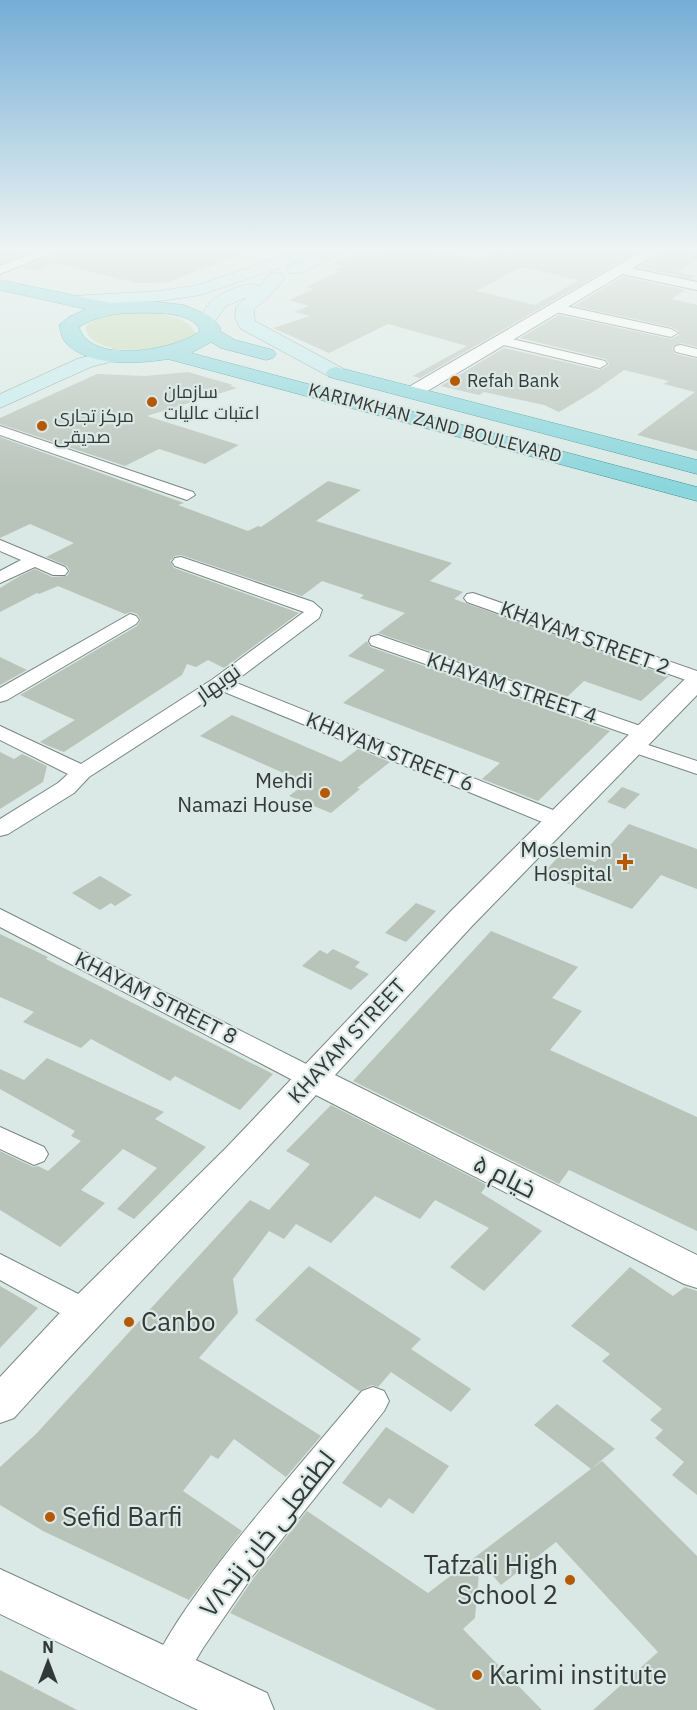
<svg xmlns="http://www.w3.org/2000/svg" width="697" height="1710" font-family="'IBM Plex Sans',Cairo,sans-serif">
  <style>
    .green { fill: #c6d8b1 }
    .building { fill: #b8c3ba; fill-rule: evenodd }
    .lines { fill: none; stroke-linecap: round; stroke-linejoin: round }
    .minor-casing { stroke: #798783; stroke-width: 2 }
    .tertiary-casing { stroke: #798783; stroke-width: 2 }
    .secondary-casing { stroke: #798783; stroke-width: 1 }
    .primary-casing { stroke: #3a8e93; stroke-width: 1 }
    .minor { fill: #fff; fill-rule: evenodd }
    .tertiary { fill: #fff; fill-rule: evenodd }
    .secondary { fill: #c5ebed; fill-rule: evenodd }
    .primary { fill: #8bd6dc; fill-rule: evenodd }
    .poi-dot { fill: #b65903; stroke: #dae9e5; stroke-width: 2 }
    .labels { text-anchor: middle; stroke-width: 4.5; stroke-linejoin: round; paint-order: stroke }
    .far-poi-label { font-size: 18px; fill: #333937; stroke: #dae9e5; text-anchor: start }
    .far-street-label { font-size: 18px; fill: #333937; stroke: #dae9e5 }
    .street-label { font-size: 21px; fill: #333937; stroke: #dae9e5 }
    .poi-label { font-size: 21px; fill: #333937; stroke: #dae9e5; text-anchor: end }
    .near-street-label { font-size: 26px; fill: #333937; stroke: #dae9e5 }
    .near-poi-label { font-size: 26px; fill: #333937; stroke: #dae9e5; text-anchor: start }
  </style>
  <rect width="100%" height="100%" fill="#dae9e5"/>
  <path class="green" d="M144 312C160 314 193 317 196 336 181 354 84 359 86 326 101 312 125 312 144 312Z"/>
  <path class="building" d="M0 248H41L2 263 0 262Z
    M66 248H254V250L168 282 151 283H136L55 263 34 271 22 268Z
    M387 248H418L479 260 501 248H644L420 378 413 376 467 346 388 324 329 353 273 328 310 316 294 312 309 306 289 300 314 289 306 287 340 271 336 270 343 266 331 264 358 251 374 254ZM522 267 579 280 535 305 476 291Z
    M668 248H686L689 252 697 254V260L676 272 695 276 692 279 638 267Z
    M623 277 685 290 672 299 697 305V347L681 343 672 348 675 354 697 359V451L637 435 695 392 664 384 669 381 624 370 596 390 559 412 544 405 484 392 479 395 441 386 504 348 599 370 608 366 609 363 606 359 520 338 559 315 671 339 679 335V331L671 327 574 306Z
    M188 372 233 385 230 386 237 388 147 416 239 445 205 464 159 449 125 466 0 424V418L97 374 145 376Z
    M0 437 184 503 178 505 248 531 258 526 261 527 328 481 361 490 316 521 452 563 430 581 463 592 454 599 669 676 641 701 584 681 566 698 378 633 405 613 360 598 364 595 322 581 302 596 181 555 175 556 170 561 174 568 299 613 224 668 208 660 196 667 187 664 182 675 64 752 51 747 40 742 75 720 20 695 137 626 141 620 137 614 131 612 125 614 58 586 39 594 37 593 0 612V588L20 576 35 569 52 577 67 576 70 571 67 566 46 557 74 543 30 524 0 538Z
    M367 641 370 647 610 731 538 801 482 779 500 763 343 703 385 670 348 656Z
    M0 657 27 670 0 685Z
    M232 715 341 762 358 749 390 762 357 788 360 789 331 813 289 796 306 783 200 736Z
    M0 752 14 759 22 754 47 766 43 782 0 809Z
    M622 787 640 794 625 809 607 802Z
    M629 824 697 849V889L661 875 632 909 543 874 564 850 595 862Z
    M100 876 132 895 115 906 111 903 100 910 72 893Z
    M416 903 436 911 406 942 385 933Z
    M491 931 578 967 552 998 582 1011 550 1050 697 1117V1231L569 1170 559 1184 353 1081Z
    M0 934 48 957 46 959 273 1074 240 1110 175 1076 170 1081 91 1039 81 1048 23 1022 34 1012 0 997Z
    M333 949 360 962 355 967 369 974 351 990 302 966 320 950 327 954Z
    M47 1058 164 1112 155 1119 206 1147 134 1219 117 1209 157 1168 123 1149 81 1190 105 1203 60 1247 0 1210V1151L33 1167 38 1166 48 1171 81 1141 71 1136 75 1131 0 1089V1069L24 1080Z
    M331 1105 487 1185 481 1193 542 1231 484 1291 450 1267 489 1228 435 1200 420 1219 375 1196 331 1243 296 1224 284 1239 269 1231 233 1279 238 1313 199 1358 321 1436 286 1477 234 1439 218 1459 211 1455 183 1491 242 1531 189 1600 43 1531 0 1505V1467L36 1434 250 1200 269 1210 310 1164 286 1151Z
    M309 1266 421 1339 411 1349 471 1389 451 1412 391 1372 378 1387 372 1385 359 1391 255 1320Z
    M630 1267 673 1296 685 1287 697 1291V1495L672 1475 684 1462 655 1438 663 1430 650 1420 662 1409 602 1361 610 1354 571 1326Z
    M0 1286 38 1308 0 1348Z
    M557 1404 615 1449 591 1469 602 1461 697 1556V1710H593L658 1652 556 1542 501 1585 480 1561 475 1618 463 1629 542 1710H437L230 1613 253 1579 307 1511 428 1593 591 1469 534 1425Z
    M386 1427 449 1466 413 1514 389 1498 381 1508 342 1483Z
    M0 1670 77 1710H0Z"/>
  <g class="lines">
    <g class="minor-casing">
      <path id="minor" d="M47 248H64L0 274V266Z
        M688 248H697V252L690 250Z
        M621 266 697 282V290L617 273 615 270Z
        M556 304 671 329 678 333 671 337 551 311 550 308 551 305Z
        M500 336 605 361 607 364 600 368 495 343 493 340 495 337Z
        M681 345 697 349V357L676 352 674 349 676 346Z
        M0 426 193 492 195 495 187 500 181 498 0 435Z
        M0 540 65 567 68 571 65 575H53L35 567 0 583V571L21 560 0 551Z
        M181 557 313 602 322 610 319 618 234 682 568 816 571 821 568 826 560 828 552 826 222 691 89 777 74 793 8 834 0 836V819L58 783 68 774 0 740V726L81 764 213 679 304 612 175 566 172 562 175 558Z
        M473 593 697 671V684L467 602 464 598 467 594Z
        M130 614 136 616 139 620 136 624 7 700 0 702V688Z
        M378 635 652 730 655 734 652 738H638L371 645 369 641 371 637Z
        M633 740 697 761V774L626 750 623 746 626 742Z
        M0 909 322 1072 326 1079 322 1086 313 1089 304 1086 0 927Z
        M0 1127 44 1147 48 1154 44 1161 34 1165 0 1149Z
        M0 1254 96 1303 100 1312 96 1321 85 1325 74 1321 0 1280Z
        M373 1387 384 1391 389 1401 384 1411 251 1578 203 1648 181 1685 168 1690 155 1685 150 1672C165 1636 190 1603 213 1571 260 1509 312 1451 362 1391Z"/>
    </g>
    <g class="tertiary-casing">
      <path id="tertiary" d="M648 248H666L419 396H407L404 392 407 388Z
        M697 674V695L472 926 335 1075 697 1255V1288L684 1284 316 1095C217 1204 113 1308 14 1418L0 1423V1377L71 1301 226 1148 450 912 688 676Z
        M0 1569 267 1693 274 1710H198L0 1614Z"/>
    </g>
    <g class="secondary-casing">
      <path id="secondary" d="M305 248H318L320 251 327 248H348L346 251 301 273H289L286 269 302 260 201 295 160 301 72 306 66 305 63 301 66 297 72 296 160 291 198 285Z
        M276 273 282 274 285 278 269 297 254 309 255 321 344 369 347 373 344 377H330L241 329 235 318 236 307 247 297 226 306 212 325H200L197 321C202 314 208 303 215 298 225 291 249 280 260 286L270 274Z
        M114 349 121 351 124 355 121 359 91 367 0 408V394L77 359Z"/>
    </g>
    <g class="primary-casing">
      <path id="primary" d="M0 280 111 303 150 301 184 305 210 316 220 327V331L235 340 273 350 276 354 273 358 266 360 221 348 211 342 191 353 697 487V501L168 359C137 364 89 367 66 343 61 338 61 331 59 325L69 317 86 309 0 290ZM129 313C147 313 194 310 200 331 176 350 90 366 79 327 95 317 111 314 129 313Z
        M336 367 697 460V474L329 377 326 373 329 369Z"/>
    </g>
    <use href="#minor" class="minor"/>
    <use href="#tertiary" class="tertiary"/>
    <use href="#secondary" class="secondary"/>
    <use href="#primary" class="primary"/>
  </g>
  <linearGradient id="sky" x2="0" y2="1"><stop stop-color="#75add6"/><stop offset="0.51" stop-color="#eef5f3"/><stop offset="1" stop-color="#eef5f3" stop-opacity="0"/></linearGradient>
  <rect width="697" height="487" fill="url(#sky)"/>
  <g class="poi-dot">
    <circle cx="455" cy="381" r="6"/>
    <circle cx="152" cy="402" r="6"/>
    <circle cx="42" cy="426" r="6"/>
    <circle cx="325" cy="793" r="6"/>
    <path d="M622 853h6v6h6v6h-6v6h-6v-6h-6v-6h6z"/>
    <circle cx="129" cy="1322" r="6"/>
    <circle cx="50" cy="1517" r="6"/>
    <circle cx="570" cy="1580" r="6"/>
    <circle cx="477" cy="1675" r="6"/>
  </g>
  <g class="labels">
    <g class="far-poi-label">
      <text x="467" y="387">Refah Bank</text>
      <text x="164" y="398">سازمان<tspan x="164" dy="21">اعتبات عالیات</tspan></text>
      <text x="54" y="422">مرکز تجاری<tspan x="54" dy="21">صدیقی</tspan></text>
    </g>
    <g class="far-street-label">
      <text transform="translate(435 423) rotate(15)" y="6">KARIMKHAN ZAND BOULEVARD</text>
    </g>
    <g class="street-label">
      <text transform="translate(585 638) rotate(20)" y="7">KHAYAM STREET 2</text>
      <text transform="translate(218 683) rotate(-35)" y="7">نوبهار</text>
      <text transform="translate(512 688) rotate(19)" y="7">KHAYAM STREET 4</text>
      <text transform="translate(390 752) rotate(22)" y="7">KHAYAM STREET 6</text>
      <text transform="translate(156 998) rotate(27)" y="7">KHAYAM STREET 8</text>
      <text transform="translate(347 1041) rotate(-47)" y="7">KHAYAM STREET</text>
    </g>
    <g class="poi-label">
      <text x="313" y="788">Mehdi<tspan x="313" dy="24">Namazi House</tspan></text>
      <text x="612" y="857">Moslemin<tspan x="612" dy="24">Hospital</tspan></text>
    </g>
    <g class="near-street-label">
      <text transform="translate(505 1176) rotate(27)" y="9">۵ خیام</text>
      <text transform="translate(267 1534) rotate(-52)" y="9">لطفعلی خان زند۷۸</text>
    </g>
    <g class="near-poi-label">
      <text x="141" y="1331">Canbo</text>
      <text x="62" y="1526">Sefid Barfi</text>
      <text x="558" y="1574" text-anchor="end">Tafzali High<tspan x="558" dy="30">School 2</tspan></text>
      <text x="489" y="1684">Karimi institute</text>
    </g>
  </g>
  <g transform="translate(48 1662)" stroke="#dae9e5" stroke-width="4.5" paint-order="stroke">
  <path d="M0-4.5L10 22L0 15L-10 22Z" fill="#333937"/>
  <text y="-9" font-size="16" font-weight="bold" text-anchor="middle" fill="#333937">N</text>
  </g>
</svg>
